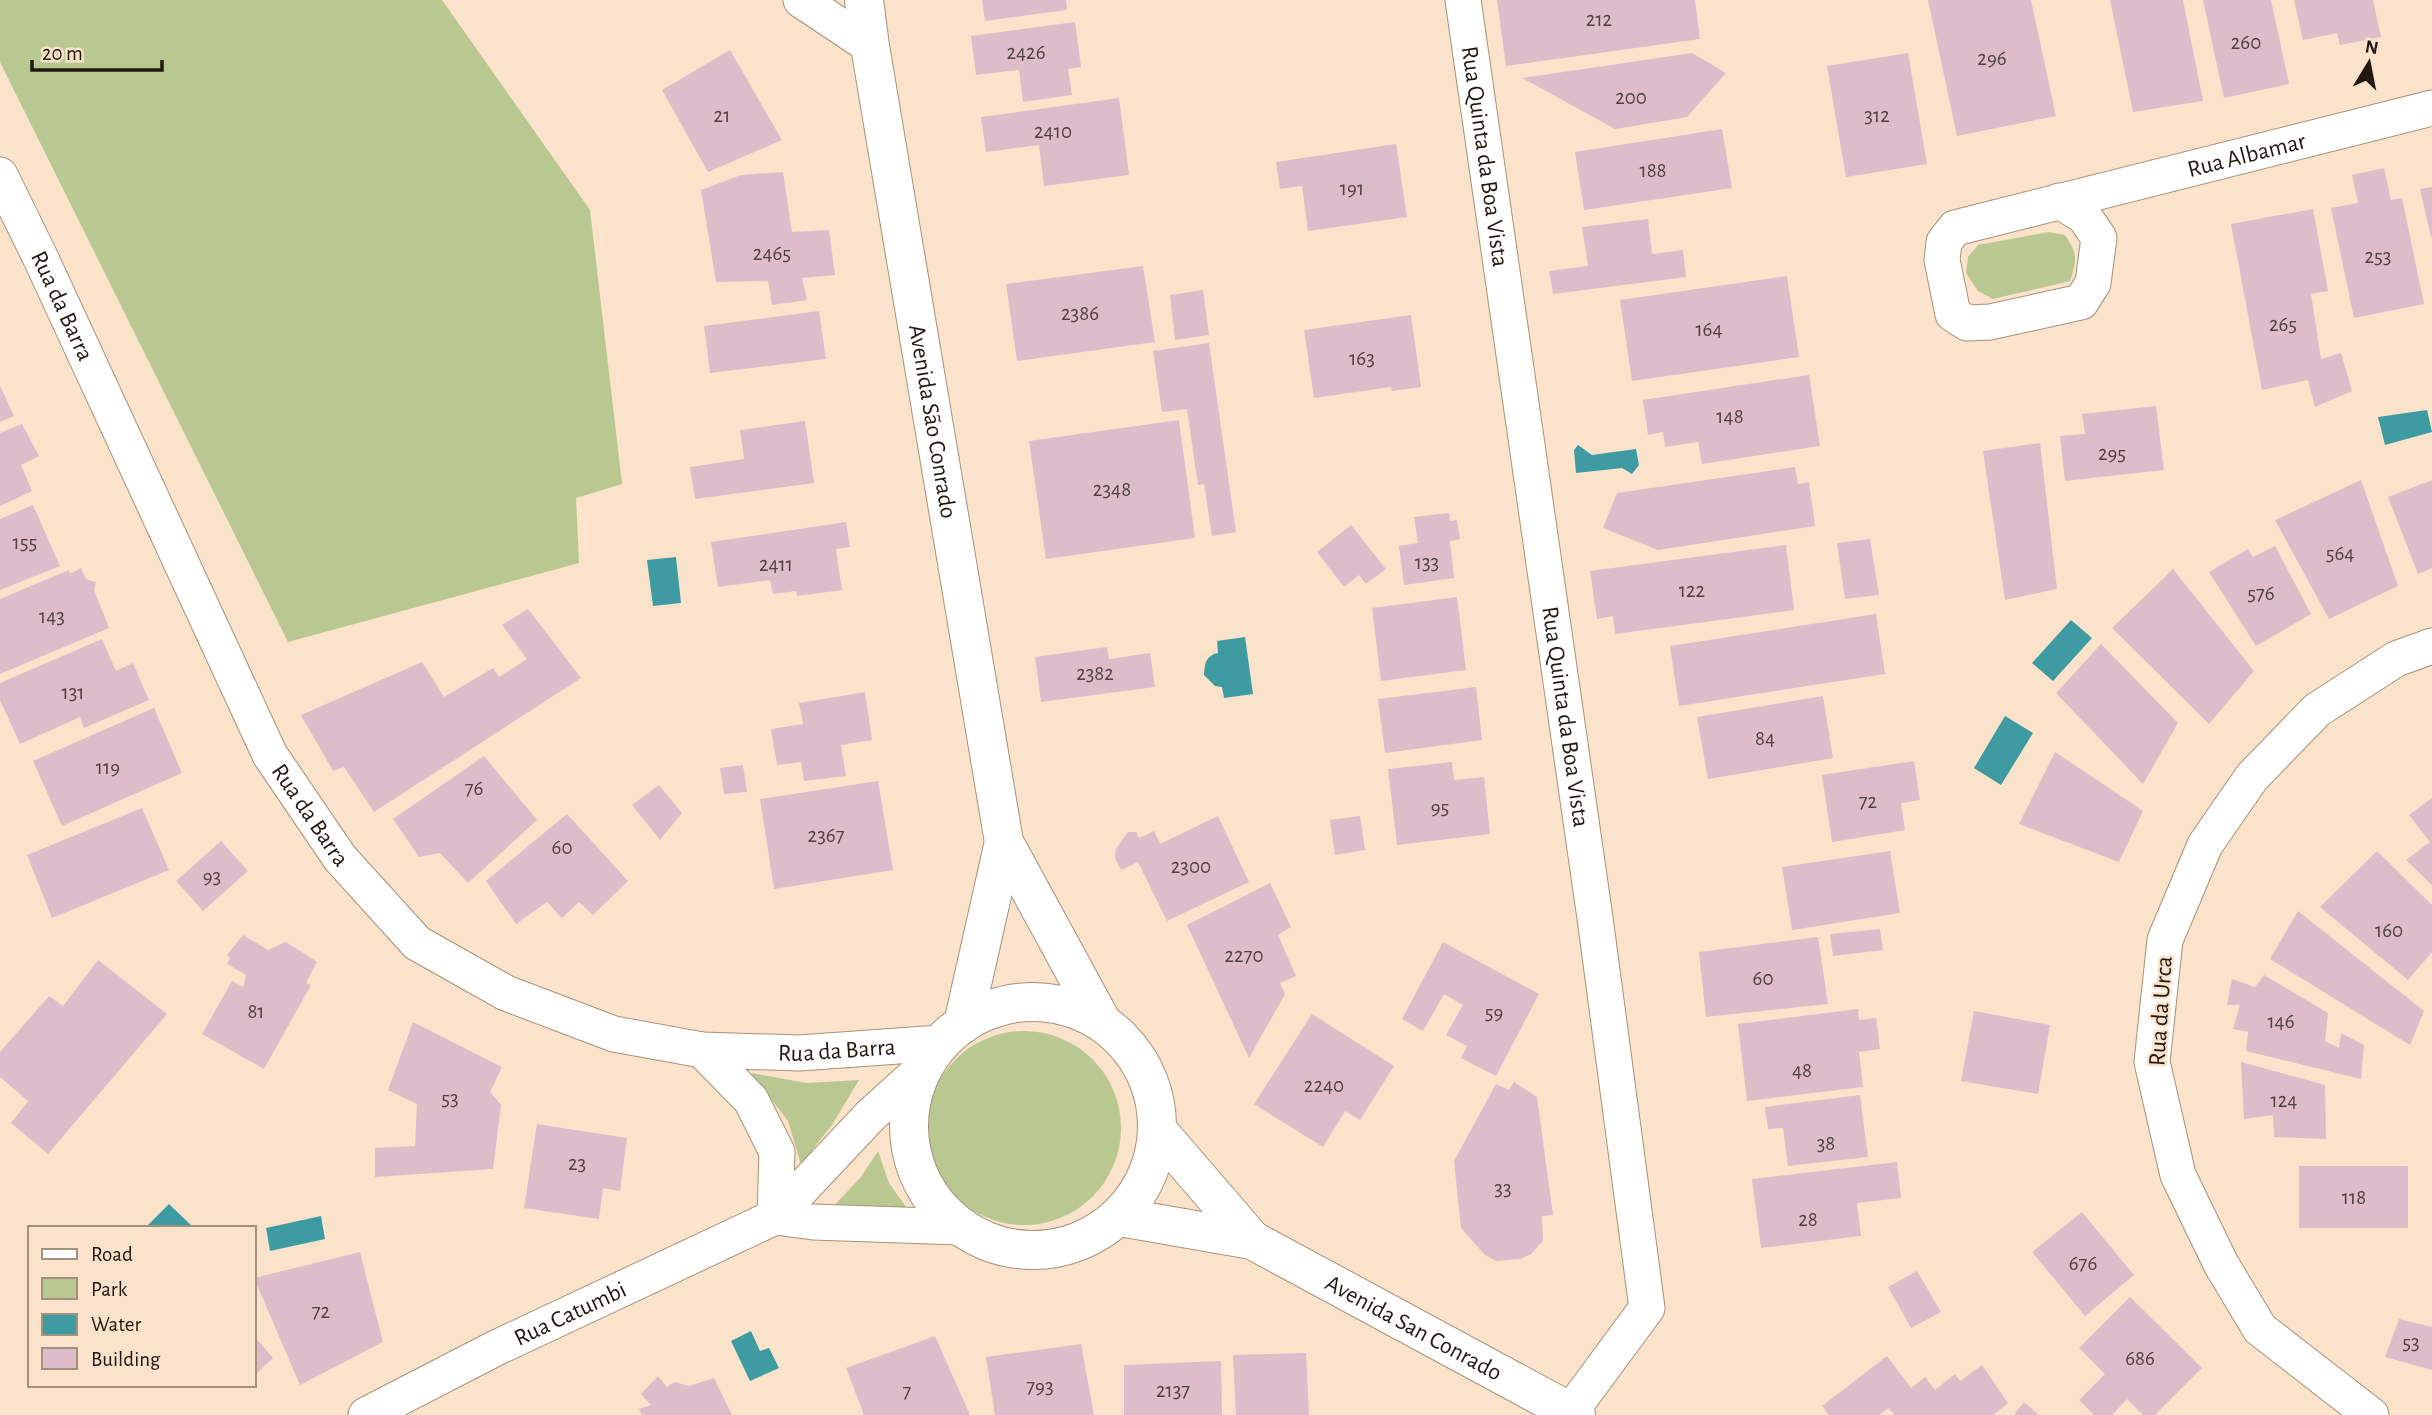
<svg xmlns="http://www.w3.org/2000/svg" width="2432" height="1415" font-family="'Alegreya Sans',sans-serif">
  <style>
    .green { fill: #b9c891 }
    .water { fill: #3e9ba2 }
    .building { fill: #debdcb }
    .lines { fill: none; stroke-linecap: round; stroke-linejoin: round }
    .minor-casing { stroke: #a8917a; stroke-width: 37 }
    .tertiary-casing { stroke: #a8917a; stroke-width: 40 }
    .minor { stroke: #fff; stroke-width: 35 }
    .tertiary { stroke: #fff; stroke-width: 38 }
    .labels { text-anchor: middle; stroke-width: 5; stroke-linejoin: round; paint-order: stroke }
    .number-label { font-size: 21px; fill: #50403e }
    .street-label { font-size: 24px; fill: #20170f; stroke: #fbe2ca }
  </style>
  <rect width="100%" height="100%" fill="#fbe2ca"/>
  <path class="green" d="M0 0H442L590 210 622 484 576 498 579 563 288 642 0 62Z
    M2049 232 2065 235C2078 254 2077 260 2070 281L1993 299 1978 291 1966 273 1968 257 1978 245Z
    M927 1128a97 97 0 1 1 194 0a97 97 0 1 1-194 0Z
    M751 1073 807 1083 859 1080 832 1125 801 1164 788 1121Z
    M878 1151 889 1183 911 1214 829 1211 861 1177Z"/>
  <path class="water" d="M2427 410 2432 432 2385 445 2378 417Z
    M1578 445 1592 455 1636 449 1639 465 1632 474 1622 468 1576 473 1574 450Z
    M676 557 681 603 653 606 647 560Z
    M2071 620 2092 638 2053 681 2032 663Z
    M1245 637 1253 694 1224 698 1222 687 1215 686 1204 675C1205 664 1205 656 1218 653L1217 641Z
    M2005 716 2033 733 2001 785 1974 768Z
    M169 1204 194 1228H151L148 1225Z
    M321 1216 325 1239 270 1251 266 1228Z
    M751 1331 760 1351 769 1348 779 1368 750 1381 731 1341Z"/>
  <path class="building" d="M982 0H1066L1067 10 985 21Z
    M1497 0H1695L1700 39 1506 66Z
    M1928 0H2031L2056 116 1957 136Z
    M2110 0H2183L2203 101 2133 112Z
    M2203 0H2271L2289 84 2224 98Z
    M2294 0H2373L2381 37 2340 45 2337 33 2303 40Z
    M1075 22 1081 67 1068 69 1072 95 1023 102 1019 70 976 75 971 36Z
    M730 50 782 140 708 172 662 90Z
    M1692 53 1726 73 1687 117 1615 129 1522 78Z
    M1908 53 1927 164 1846 177 1827 66Z
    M1119 98 1129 175 1044 186 1039 145 986 152 981 117Z
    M1722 129 1732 188 1584 210 1575 152Z
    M1396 144 1407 217 1308 231 1302 186 1280 189 1276 162Z
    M2384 168 2391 200 2402 198 2424 304 2354 318 2331 208 2358 203 2352 175Z
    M783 172 792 232 829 230 835 275 802 278 807 300 772 305 768 281 716 282 701 190 741 175Z
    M2432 187V237H2431L2420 189Z
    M2313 209 2328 291 2311 294 2321 359 2341 353 2352 391 2315 407 2308 380 2262 390 2231 224Z
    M1648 219 1652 254 1683 250 1686 277 1553 294 1549 271 1588 266 1582 227Z
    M1143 266 1155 342 1017 361 1006 284Z
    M1787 276 1799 357 1632 381 1620 300Z
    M1203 290 1209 335 1175 340 1170 295Z
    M819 311 826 359 710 373 704 326Z
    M1411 315 1421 387 1392 391 1391 387 1314 398 1304 330Z
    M1209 343 1236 532 1212 536 1204 484 1198 485 1187 409 1162 412 1153 351Z
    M1809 375 1820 446 1702 464 1698 442 1665 447 1663 432 1648 435 1643 400Z
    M0 386 14 416 0 422Z
    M2156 406 2164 470 2065 481 2060 436 2085 434 2082 414Z
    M1179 420 1195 538 1046 559 1029 441Z
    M805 421 814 483 695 499 690 467 744 459 740 430Z
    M22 424 39 456 21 465 32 491 0 506V433Z
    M2040 443 2057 589 2005 600 1983 451Z
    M1795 467 1798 484 1809 482 1815 526 1658 550 1603 528 1617 493Z
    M2361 480 2398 586 2329 619 2275 520Z
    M2432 480V568L2418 574 2388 497Z
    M33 505 60 566 0 590V519Z
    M1449 513 1450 521 1457 520 1460 539 1450 541 1454 578 1404 585 1399 546 1418 543 1414 517Z
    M846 522 850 547 836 549 842 590 797 596 796 591 773 594 770 580 718 587 711 542Z
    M1351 525 1386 569 1366 584 1359 575 1344 587 1317 552Z
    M1870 539 1879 595 1845 599 1837 543Z
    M1786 545 1794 610 1615 634 1613 616 1597 619 1590 571Z
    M2275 546 2311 614 2256 646 2209 572 2248 549 2253 557Z
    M81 568 86 579 96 582 94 590 109 628 0 674V599L69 570 70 574Z
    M2173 569 2254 671 2209 724 2112 628Z
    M1457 597 1466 670 1381 681 1372 608Z
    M528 609 581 678 374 812 344 767 333 771 301 715 422 662 444 697 493 668 499 677 527 659 502 625Z
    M1876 614 1885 674 1679 706 1670 646Z
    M102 639 116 671 133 663 149 700 84 728 80 717 20 744 0 700V683Z
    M2101 644 2178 723 2143 784 2056 693Z
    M1107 647 1109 659 1150 653 1155 687 1041 702 1035 657Z
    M1476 687 1482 740 1385 753 1378 699Z
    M865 692 872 740 841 745 846 776 804 781 801 762 777 765 771 729 803 724 799 703Z
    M1823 696 1833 758 1708 779 1697 717Z
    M154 708 182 773 62 826 33 761Z
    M2055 752 2143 811 2119 862 2019 824Z
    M484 756 537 820 468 883 440 853 419 857 393 819Z
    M1914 761 1920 800 1901 803 1905 830 1832 842 1822 775Z
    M1452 762 1454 780 1484 777 1490 834 1397 845 1388 769Z
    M743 765 747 792 724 794 720 768Z
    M878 781 893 870 774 889 760 799Z
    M659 785 682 813 660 840 632 805Z
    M2432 798V885L2406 860 2430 842 2409 815Z
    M142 808 169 870 52 918 27 855Z
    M567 814 628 881 593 915 579 902 562 918 547 902 516 924 486 881Z
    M1218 816 1249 882 1167 921 1138 862 1121 870 1115 858 1116 849 1128 832H1136L1139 838 1154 831 1160 844Z
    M1360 816 1365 850 1335 855 1330 820Z
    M221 841 248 871 203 911 176 881Z
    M1890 851 1900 913 1792 930 1782 867Z
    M2377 851 2432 905V952L2408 980 2320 907Z
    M1270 883 1291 927 1278 935 1296 976 1280 983 1285 994 1249 1058 1187 925Z
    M2298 911 2424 1011 2410 1045 2270 959Z
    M1880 929 1883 950 1833 956 1830 934Z
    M243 935 268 950 286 942 317 962 306 983 311 985 264 1069 202 1034 232 981 243 987 246 975 227 964 230 958 227 955Z
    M1818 937 1828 1004 1706 1017 1699 952Z
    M1443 942 1539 994 1496 1076 1461 1058 1467 1046 1446 1035 1463 1005 1444 994 1423 1031 1402 1019Z
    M98 960 167 1014 48 1154 11 1123 28 1101 0 1077V1052L49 996 63 1006Z
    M2264 975 2328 1013 2325 1041 2339 1048 2341 1033 2364 1045 2361 1079 2246 1051 2248 1032 2233 1029 2240 1005H2227L2232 979 2255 987Z
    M1858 1009 1859 1020 1876 1018 1880 1049 1859 1052 1863 1087 1747 1101 1738 1024Z
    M1974 1011 2050 1025 2038 1094 1961 1081Z
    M1312 1014 1394 1066 1360 1120 1345 1111 1323 1147 1254 1104Z
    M413 1022 502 1067 490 1092 501 1105 493 1169 375 1177V1148L415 1146 417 1104 388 1090Z
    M2241 1062 2325 1085 2326 1139 2274 1137 2273 1115 2244 1119Z
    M1514 1082 1537 1097 1553 1215 1542 1216 1543 1241 1531 1254 1520 1259 1496 1261 1485 1255 1461 1228 1454 1161 1496 1084 1509 1090Z
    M1860 1095 1868 1157 1788 1166 1783 1128 1768 1129 1765 1107Z
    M537 1124 627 1138 620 1191 603 1188 599 1219 524 1208Z
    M1897 1162 1901 1198 1857 1203 1861 1236 1761 1248 1752 1179Z
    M2299 1166H2408V1228H2299Z
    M2082 1212 2134 1275 2085 1316 2032 1252Z
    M360 1252 383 1342 300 1385 254 1278Z
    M1917 1271 1941 1312 1911 1328 1888 1287Z
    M2130 1297 2202 1368 2155 1415H2143L2127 1399 2112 1415H2094L2079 1400 2105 1374 2079 1348Z
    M2399 1319 2432 1327V1370L2385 1357Z
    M254 1336 273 1358 254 1376Z
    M935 1336 970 1415H864L846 1368Z
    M1081 1344 1094 1415H995L986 1357Z
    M1306 1353 1309 1415H1236L1233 1355Z
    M1887 1356 1911 1388 1925 1377 1935 1390 1955 1374 1960 1381 1982 1365 2008 1403 1993 1415H1894L1889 1408 1879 1415H1829L1822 1406Z
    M1221 1361 1222 1415H1124V1365Z
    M658 1376 667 1387 675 1382 689 1386 714 1378 732 1415H642L639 1409 651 1405 641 1394Z
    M2024 1402 2039 1415H2014Z"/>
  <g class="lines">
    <g class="minor-casing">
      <g id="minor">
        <path d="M801 0 870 46"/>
        <path id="s1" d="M1463 0 1595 918 1647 1308 1568 1415"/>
        <path id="s2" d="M0 175 42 261 270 755 340 858 417 943 506 993 614 1034 702 1050 799 1053 940 1043"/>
        <path id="s3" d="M2059 201 2084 216 2099 238 2093 283 2081 302 1990 322 1967 323 1953 314 1942 260 1944 242 1955 228 2432 108"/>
        <path d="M702 1050 751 1100 777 1152 775 1217"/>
        <path d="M775 1217 813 1222 960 1227"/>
        <path id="s4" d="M366 1415 496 1348 775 1217 871 1115 922 1069"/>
        <path d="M2371 1415 2260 1329 2221 1264 2178 1175 2152 1062 2165 940 2205 845 2252 777 2317 710 2396 659 2432 646"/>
      </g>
    </g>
    <g class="tertiary-casing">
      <g id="tertiary">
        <path id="s5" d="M864 0 870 46 1004 842 1102 1022"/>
        <circle cx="1033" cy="1126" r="124"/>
        <path d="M963 1024 1004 842"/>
        <path d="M1159 1132 1252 1240"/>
        <path id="s6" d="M1120 1217 1252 1240 1576 1415"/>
      </g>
    </g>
    <use href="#minor" class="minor"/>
    <use href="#tertiary" class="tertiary"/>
  </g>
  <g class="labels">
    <g class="number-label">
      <text x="1599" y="26">212</text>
      <text x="2246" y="49">260</text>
      <text x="1026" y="59">2426</text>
      <text x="1992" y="65">296</text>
      <text x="1631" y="104">200</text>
      <text x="722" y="122">21</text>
      <text x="1877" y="122">312</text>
      <text x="1053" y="138">2410</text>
      <text x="1653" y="177">188</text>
      <text x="1352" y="195">191</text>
      <text x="772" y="260">2465</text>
      <text x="2378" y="263">253</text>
      <text x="1080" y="320">2386</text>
      <text x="2283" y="331">265</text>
      <text x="1709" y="336">164</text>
      <text x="1362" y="365">163</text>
      <text x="1730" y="423">148</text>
      <text x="2112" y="460">295</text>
      <text x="1112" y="496">2348</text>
      <text x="25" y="549">155</text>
      <text x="2340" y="560">564</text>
      <text x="1427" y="569">133</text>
      <text x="776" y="571">2411</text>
      <text x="1692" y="597">122</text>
      <text x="2261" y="600">576</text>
      <text x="52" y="623">143</text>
      <text x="1095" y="680">2382</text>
      <text x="73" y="699">131</text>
      <text x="1765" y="745">84</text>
      <text x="108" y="774">119</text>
      <text x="474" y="795">76</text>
      <text x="1868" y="808">72</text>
      <text x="1440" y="814">95</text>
      <text x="826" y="842">2367</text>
      <text x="562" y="854">60</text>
      <text x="1191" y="873">2300</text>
      <text x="212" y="883">93</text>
      <text x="2389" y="937">160</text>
      <text x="1244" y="962">2270</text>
      <text x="1763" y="985">60</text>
      <text x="256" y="1018">81</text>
      <text x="1494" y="1019">59</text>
      <text x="2281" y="1028">146</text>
      <text x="1802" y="1077">48</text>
      <text x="1324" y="1092">2240</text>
      <text x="450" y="1105">53</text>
      <text x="2284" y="1107">124</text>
      <text x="1826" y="1150">38</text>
      <text x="577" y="1170">23</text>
      <text x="1503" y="1195">33</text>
      <text x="2354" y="1204">118</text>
      <text x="1808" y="1226">28</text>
      <text x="2083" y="1270">676</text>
      <text x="321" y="1318">72</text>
      <text x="2411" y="1349">53</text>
      <text x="2140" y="1365">686</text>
      <text x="1040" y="1393">793</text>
      <text x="1173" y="1397">2137</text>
      <text x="907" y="1398">7</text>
    </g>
    <g class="street-label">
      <text dy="8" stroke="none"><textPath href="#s3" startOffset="648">Rua Albamar</textPath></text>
      <text dy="8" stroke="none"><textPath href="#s1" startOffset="158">Rua Quinta da Boa Vista</textPath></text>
      <text dy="8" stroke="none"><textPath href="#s2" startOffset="145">Rua da Barra</textPath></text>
      <text dy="8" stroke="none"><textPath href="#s5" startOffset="427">Avenida São Conrado</textPath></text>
      <text dy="8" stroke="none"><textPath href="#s1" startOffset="724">Rua Quinta da Boa Vista</textPath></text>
      <text dy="8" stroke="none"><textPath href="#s2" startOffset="712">Rua da Barra</textPath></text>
      <text transform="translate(2160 1011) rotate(-86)" y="8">Rua da Urca</text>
      <text dy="8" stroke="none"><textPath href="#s2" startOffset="1321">Rua da Barra</textPath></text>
      <text dy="8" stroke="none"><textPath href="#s4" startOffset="228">Rua Catumbi</textPath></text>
      <text dy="8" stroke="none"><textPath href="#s6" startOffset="318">Avenida San Conrado</textPath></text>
    </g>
  </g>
  <rect x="28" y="1226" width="228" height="161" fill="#fbe2ca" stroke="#a3917f" stroke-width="2"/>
  <rect x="42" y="1249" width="35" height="10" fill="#ffffff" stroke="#a3917f" stroke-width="2"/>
  <text x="91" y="1261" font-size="21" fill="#20170f">Road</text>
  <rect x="42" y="1278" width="35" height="21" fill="#b9c891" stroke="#a3917f" stroke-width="2"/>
  <text x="91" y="1296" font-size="21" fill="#20170f">Park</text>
  <rect x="42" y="1314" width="35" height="21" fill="#3e9ba2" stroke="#a3917f" stroke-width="2"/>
  <text x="91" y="1331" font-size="21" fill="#20170f">Water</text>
  <rect x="42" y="1348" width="35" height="21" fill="#debdcb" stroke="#a3917f" stroke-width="2"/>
  <text x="91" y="1366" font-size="21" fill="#20170f">Building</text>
  <g transform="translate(2369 63) rotate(10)" stroke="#fbe2ca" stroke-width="5" paint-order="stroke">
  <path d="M0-5L12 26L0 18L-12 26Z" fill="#20170f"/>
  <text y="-10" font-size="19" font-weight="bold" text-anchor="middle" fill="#20170f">N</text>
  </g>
  <path d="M32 60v10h130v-10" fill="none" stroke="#20170f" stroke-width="3.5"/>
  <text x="42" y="60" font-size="21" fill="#20170f" stroke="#fbe2ca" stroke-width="5" paint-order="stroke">20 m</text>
</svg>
